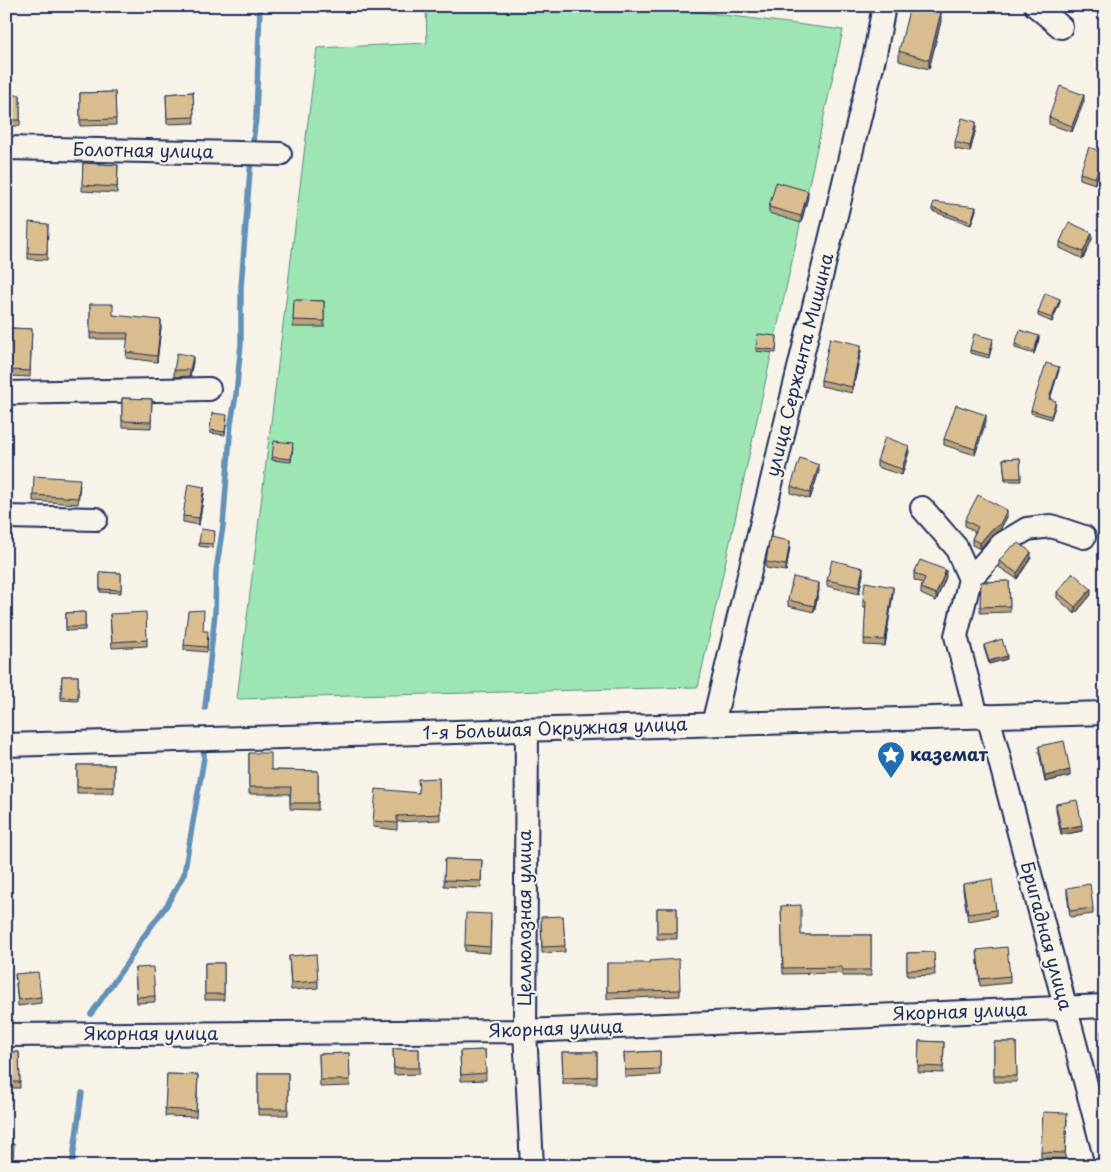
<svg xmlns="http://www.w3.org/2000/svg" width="1111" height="1172" font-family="'Playpen Sans',sans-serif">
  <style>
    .green { fill: #9de5b2; stroke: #5c8a88 }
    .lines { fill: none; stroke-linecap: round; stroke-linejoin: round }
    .stream { stroke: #6290b7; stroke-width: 5.5 }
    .minor-casing { stroke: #1b2f5e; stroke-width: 26 }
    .minor { stroke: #f7f3e8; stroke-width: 22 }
    .wall { fill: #bba37a; stroke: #1b2f5e }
    .shaded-wall { fill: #998463; stroke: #1b2f5e }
    .building { fill: #dabd8e; stroke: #1b2f5e }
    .labels { text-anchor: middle; stroke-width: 4.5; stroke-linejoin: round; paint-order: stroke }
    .street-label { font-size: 18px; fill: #1b2f5e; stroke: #f7f3e8 }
    .poi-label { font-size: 18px; font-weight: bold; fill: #1b2f5e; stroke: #f7f3e8; text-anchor: start }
  </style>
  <rect width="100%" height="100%" fill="#f7f3e8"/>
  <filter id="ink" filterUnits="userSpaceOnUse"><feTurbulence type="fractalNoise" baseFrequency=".02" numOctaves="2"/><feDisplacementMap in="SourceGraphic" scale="10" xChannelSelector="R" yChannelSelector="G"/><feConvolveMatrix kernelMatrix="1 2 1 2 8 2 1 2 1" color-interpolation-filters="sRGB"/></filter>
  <g filter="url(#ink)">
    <path class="green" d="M426 6H653L843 30 698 687 237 699 317 48 427 43Z"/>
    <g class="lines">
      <path class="stream" d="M252 149 256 118 260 6
        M205 708 215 613 216 571 223 526 231 423 236 395 241 344V287L251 158
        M91 1014 127 963 141 940 167 905 184 874 204 758V748
        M72 1166 82 1093"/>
      <g class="minor-casing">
        <path id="minor" d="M1036 6 1061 27
          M6 148 280 154
          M6 393 209 389
          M922 508 956 547 970 579
          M6 517 96 519
          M977 716 956 636 970 579 1002 544 1027 529 1051 526 1084 537
          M988 716 1105 1156
          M713 724 875 54 884 6
          M527 730 525 1031 532 1166
          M6 745 1105 713
          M6 1035 525 1031 1105 1006"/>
      </g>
      <use href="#minor" class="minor"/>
    </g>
    <path class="wall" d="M941 21 929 69 899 61V51Z
      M115 92 116 125 80 126V93Z
      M193 92 194 123 167 124 166 94Z
      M6 95H20V126H6Z
      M1084 101 1072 132 1049 124V117Z
      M976 128 970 152 955 149V142Z
      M1104 159 1095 184 1080 179V173Z
      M6 163H12V191H6Z
      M83 163 118 165 117 193 82 191Z
      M808 197 801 223 769 213V207Z
      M932 208 976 210 971 225 932 211Z
      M48 224 47 260 28 259V253Z
      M1092 239 1083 259 1060 248V242Z
      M294 300 324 301V327H293Z
      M1060 302 1052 322 1038 316V313Z
      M90 304 113 315 161 327 157 362 126 358 128 339H90Z
      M11 328 32 329 30 377 9 376Z
      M777 336 776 353 756 351V348Z
      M1039 339 1034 354 1015 348V344Z
      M993 342 989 358 970 353V350Z
      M861 351 852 393 821 386V380Z
      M193 362 190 376 174 377V370Z
      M1059 370 1050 399 1056 404 1051 419 1031 413V410Z
      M122 398 152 399 151 428 122 427Z
      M227 418 225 435 210 433V430Z
      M986 421 975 455 944 445V439Z
      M293 447 291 462 272 460V457Z
      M909 452 902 475 877 467V461Z
      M1020 458 1021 481H1005L1003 459Z
      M819 471 810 499 791 493V486Z
      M80 485 78 504 33 501V495Z
      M204 493 199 525 183 522V516Z
      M1007 517 1000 530 992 535 980 549 972 545V539L975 532 965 526V520Z
      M215 534 213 548 199 546V543Z
      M790 547 786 571 766 568V562Z
      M1031 558 1017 579 999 567V561Z
      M100 572 121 573V593L100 592Z
      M914 573 946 577 936 601 921 594V588L923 583 914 580Z
      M863 574 859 594 827 586V580Z
      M1009 581 1010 612 980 613 981 582Z
      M819 590 814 612 788 606V600Z
      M1057 592 1091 595 1075 614 1057 598Z
      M893 593 885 646 864 645 866 607H863V600Z
      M85 612V630L66 631V613Z
      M110 614 147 640V646L112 648Z
      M203 631 208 636 207 652 184 650V645Z
      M984 645 1007 659 989 664 984 648Z
      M62 676H78V701L61 700Z
      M1039 746 1070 776 1045 782 1039 752Z
      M249 753 271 770 318 771V810L290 809V794H249Z
      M6 763H9L10 812H6Z
      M77 765H114V793H77Z
      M439 778 440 820 397 822V830L373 827V821L418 793Z
      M1056 804 1082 831 1061 835 1056 811Z
      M445 859 482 860 481 888 444 886Z
      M963 884 996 910V916L968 921 963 890Z
      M1067 888 1093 908V914L1070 917 1067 894Z
      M781 906 801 935H871V976H842V973L783 974Z
      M657 908H677V939H657Z
      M563 916 565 952 542 953 541 923Z
      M491 921 490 953 465 951V945Z
      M977 950 1010 976V983L980 986Z
      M934 952 935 975 907 976V953Z
      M289 956 318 981V988L291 990Z
      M205 963H224V1000H205Z
      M607 963 680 990V996L607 999Z
      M135 968 155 996V1002L137 1003Z
      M15 974 41 997V1003L18 1006Z
      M1105 1030V1056L1101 1037V1031Z
      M919 1041 944 1042 943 1073 918 1072Z
      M994 1042H1016L1017 1082H994Z
      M393 1049H419V1074L394 1075Z
      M485 1050 486 1080 461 1081 460 1051Z
      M660 1051V1075L625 1077 624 1053Z
      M6 1052H19L20 1088H6Z
      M562 1052H597V1084H563Z
      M349 1053 350 1086 320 1087 319 1054Z
      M258 1073H288V1115H258Z
      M167 1074 198 1075 196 1117 165 1116Z
      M1067 1119 1065 1159 1041 1158V1152Z"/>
    <path class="shaded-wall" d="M941 12V21L929 69V60Z
      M1084 95V101L1072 132V126Z
      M976 122V128L970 152V146Z
      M1104 153V159L1095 184V178Z
      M808 191V197L801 223V216Z
      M976 207V210L971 225V222Z
      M1092 233V239L1083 259V252Z
      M1060 299V302L1052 322V318Z
      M161 320V327L157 362V356Z
      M1039 336V339L1034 354V351Z
      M861 345V351L852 393V387Z
      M193 356V362L190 376V370Z
      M1059 367V370L1049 402V399Z
      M986 415V421L975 455V449Z
      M909 446V452L902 475V469Z
      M819 465V471L810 499V493Z
      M204 487V493L199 525V518Z
      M1007 510V517L1000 530 992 535 980 549V543Z
      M790 541V547L786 571V565Z
      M1031 552V558L1017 579V573Z
      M863 568V574L859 594V587Z
      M946 570V577L936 601V594Z
      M819 583V590L814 612V606Z
      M893 587V593L885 646V640Z
      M1091 589V595L1075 614V607Z
      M1007 656V659L989 664V661Z
      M1070 770V776L1045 782V776Z
      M1082 825V831L1061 835V829Z"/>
    <path class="building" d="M910 6H918L941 12 929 60 899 51Z
      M1060 86 1084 95 1072 126 1049 117Z
      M115 92 116 119 80 120V93Z
      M193 92 194 117 167 118 166 94Z
      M6 95H20V120H6Z
      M962 118 976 122 970 146 955 142Z
      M1089 147 1104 153 1095 178 1080 173Z
      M6 163H12V185H6Z
      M83 163 118 165 117 187 82 185Z
      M776 182 808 191 801 216 769 207Z
      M934 202 976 207 971 222 932 208Z
      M29 222 48 224 47 254 28 253Z
      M1069 222 1092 233 1083 252 1060 242Z
      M1045 293 1060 299 1052 318 1038 313Z
      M294 300 324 301V321L293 320Z
      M90 304H113V315L161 320 157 356 126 352 128 333H90Z
      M11 328 32 329 30 371 9 370Z
      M1020 330 1039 336 1034 351 1015 344Z
      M758 334 777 336 776 350 756 348Z
      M974 334 993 339 989 355 970 350Z
      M830 338 861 345 852 387 821 380Z
      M177 353 193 356 190 370H174Z
      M1046 363 1059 367 1049 399 1056 401 1051 416 1031 410Z
      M122 398 152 399 151 422 122 421Z
      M956 405 986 415 975 449 944 439Z
      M212 413 227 415 225 432 210 430Z
      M885 437 909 446 902 469 877 461Z
      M274 441 293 443 291 459 272 457Z
      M800 458 819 465 810 493 791 486Z
      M1020 458 1021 478H1005L1003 459Z
      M34 476 80 479 78 498 33 495Z
      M188 484 204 487 199 518 183 516Z
      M978 495 1007 510 1000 524 992 529 980 543 972 539 978 527 965 520Z
      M201 529 215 531 213 544 199 543Z
      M770 537 790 541 786 565 766 562Z
      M1019 543 1031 552 1017 573 999 561 1010 548Z
      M832 560 863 568 859 587 827 580Z
      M920 560 946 570 936 594 921 588 925 578 914 573Z
      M100 572 121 573V590L100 589Z
      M1073 573 1091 589 1075 607 1057 592Z
      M793 577 819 583 814 606 788 600Z
      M1009 581 1010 606 980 607 981 582Z
      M865 582 893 587 885 640 864 639 866 601 863 600Z
      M204 610 203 631H208L207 647 184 645 188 611Z
      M85 612V627H66V613Z
      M146 612 147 640 112 642 110 614Z
      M1002 639 1007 656 989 661 984 645Z
      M62 676H78V698L61 697Z
      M1064 741 1070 770 1045 776 1039 746Z
      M249 753H271V770L318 771V803H290L291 787H249Z
      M6 763H9L10 806H6Z
      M77 765H114V787H77Z
      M439 778 440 814 397 816V823L373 821 376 789 419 793 418 779Z
      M1077 800 1082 825 1061 829 1056 804Z
      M445 859 482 860 481 881 444 880Z
      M992 879 996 910 968 914 963 884Z
      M1090 884 1093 908 1070 911 1067 888Z
      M801 905V935H871V970H842V967L783 968 781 906Z
      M657 908H677V933H657Z
      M466 913 491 914 490 947 465 945Z
      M563 916 565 946 542 947 541 917Z
      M1007 947 1010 976 980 979 977 950Z
      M934 952 935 969 907 970V953Z
      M316 954 318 981 291 983 289 956Z
      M679 959 680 990 607 992V963H649V961Z
      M205 963H224V994H205Z
      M153 967 155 996 137 997 135 968Z
      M38 972 41 997 18 1000 15 974Z
      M1105 1030V1050L1101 1031Z
      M919 1041 944 1042 943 1067 918 1066Z
      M994 1042H1016L1017 1076H994Z
      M393 1049H419V1068H394Z
      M485 1050 486 1073 461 1075 460 1051Z
      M660 1051V1069L625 1070 624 1053Z
      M6 1052H19L20 1082H6Z
      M562 1052H597V1077L563 1078Z
      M349 1053 350 1080H320L319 1054Z
      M258 1073H288V1109H258Z
      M167 1074 198 1075 196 1111 165 1109Z
      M1043 1112 1067 1113 1065 1153 1041 1152Z
      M6 1144H14L13 1166H6Z"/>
  </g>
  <defs>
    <g id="sight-pin" transform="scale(1.4375)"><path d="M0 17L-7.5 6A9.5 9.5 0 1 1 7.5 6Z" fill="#1f6fb2" stroke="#f7f3e8"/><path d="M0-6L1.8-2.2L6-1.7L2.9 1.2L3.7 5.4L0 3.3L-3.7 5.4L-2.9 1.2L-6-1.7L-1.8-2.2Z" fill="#fff"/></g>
  </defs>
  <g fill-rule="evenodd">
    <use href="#sight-pin" x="891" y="755"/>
  </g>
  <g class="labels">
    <g class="street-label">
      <text transform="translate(143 151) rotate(1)" y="6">Болотная улица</text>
      <text transform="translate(800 365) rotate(-76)" y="6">улица Сержанта Мишина</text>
      <text transform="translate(555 729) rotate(-2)" y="6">1-я Большая Окружная улица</text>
      <text transform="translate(525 918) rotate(-90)" y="6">Целлюлозная улица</text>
      <text transform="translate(1046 936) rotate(75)" y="6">Бригадная улица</text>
      <text transform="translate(960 1012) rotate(-2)" y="6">Якорная улица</text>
      <text transform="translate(556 1029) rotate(-2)" y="6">Якорная улица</text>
      <text x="151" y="1040">Якорная улица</text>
    </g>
    <g class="poi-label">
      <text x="910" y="761">каземат</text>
    </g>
  </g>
  <rect width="1111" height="1172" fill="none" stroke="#f7f3e8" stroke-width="25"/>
  <rect x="12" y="12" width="1086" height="1147" fill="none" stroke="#1b2f5e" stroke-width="2" filter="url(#ink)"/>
</svg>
